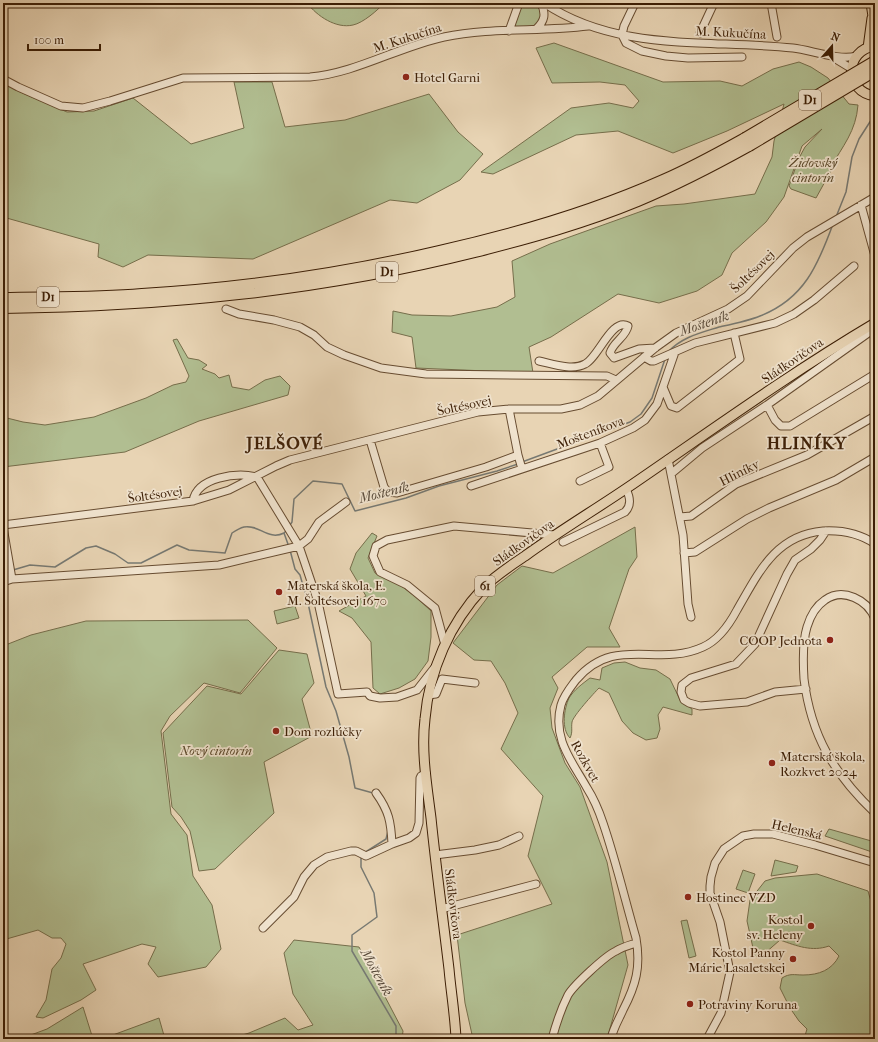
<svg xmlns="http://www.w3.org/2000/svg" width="878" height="1042" font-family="'IM FELL French Canon',serif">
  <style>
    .green { fill: #b1be91; stroke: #766e4b }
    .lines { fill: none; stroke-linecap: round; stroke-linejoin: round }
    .stream { stroke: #777972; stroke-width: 1.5 }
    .minor-casing { stroke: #674c31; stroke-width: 9 }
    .major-casing { stroke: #3c1e05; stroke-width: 11 }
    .highway-casing { stroke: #3c1e05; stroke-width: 12 }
    .minor { stroke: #f0e3ce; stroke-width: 7 }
    .major { stroke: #e8d4b4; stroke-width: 9 }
    .highway { stroke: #e8d4b4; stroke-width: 10 }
    .highway-bridge-casing { stroke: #3c1e05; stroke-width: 12; stroke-linecap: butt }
    .highway-bridge { stroke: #e8d4b4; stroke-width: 10 }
    .poi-dot { fill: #8f2418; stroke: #f0e3ce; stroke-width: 1.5 }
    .labels { text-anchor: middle; stroke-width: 3.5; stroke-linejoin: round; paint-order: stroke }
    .shield { fill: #f0e3ce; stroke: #725941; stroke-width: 1 }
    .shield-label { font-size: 12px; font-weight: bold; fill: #3c1e05 }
    .street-label { font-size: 13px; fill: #3c1e05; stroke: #f0e3ce }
    .poi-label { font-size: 13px; fill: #3c1e05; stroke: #f0e3ce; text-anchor: start }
    .park-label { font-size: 13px; font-style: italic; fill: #594628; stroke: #f0e3ce }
    .water-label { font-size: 14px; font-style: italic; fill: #594b3b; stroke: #f0e3ce }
    .district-label { font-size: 17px; font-weight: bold; letter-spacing: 1px; fill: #3c1e05; stroke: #f0e3ce }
  </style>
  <rect width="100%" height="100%" fill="#e8d4b4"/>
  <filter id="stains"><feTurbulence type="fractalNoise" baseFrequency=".005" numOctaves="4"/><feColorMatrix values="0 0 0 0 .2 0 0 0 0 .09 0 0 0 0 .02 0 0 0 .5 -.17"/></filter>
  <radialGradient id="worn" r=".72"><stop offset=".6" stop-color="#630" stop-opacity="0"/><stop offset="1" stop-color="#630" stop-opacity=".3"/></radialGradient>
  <path class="green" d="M307 3H384C378 10 363 23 353 25 336 29 317 16 307 3Z
    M525 3H531L542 10 543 13 536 27H516L515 25 521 6Z
    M554 43 663 82 720 81 742 86 773 69 799 62 811 67 828 78 849 104 858 105C856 131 843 146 830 168L832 169 816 198 791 189 789 186 799 158 805 147 822 129 802 146 784 197 766 222 732 253 722 275 697 291 659 303 618 294 551 337 529 347 533 373 416 368 412 337 392 332 393 311 412 315 451 316 497 307 515 297 512 261 550 244 656 206 684 204 755 194 772 157 774 141 784 104 727 131 673 153 618 131 576 135 493 174 481 172 571 108 609 103 633 108 639 101 625 85 600 82 552 83 536 48Z
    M3 79 18 91 67 112 94 111 133 98 191 144 244 128 234 82H272L285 127 345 120 429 94 458 132 483 154 460 180 417 203 390 200 253 259 148 255 123 267 98 257 99 244 3 217Z
    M177 339 188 358 199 360 207 365 202 369 215 374 219 378 229 375 232 387 249 390 265 380 280 376 290 386 288 395 199 421 125 452 3 467V417L23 422 45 425 94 417 146 398 173 385 186 382 189 376 173 340Z
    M635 527 637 557 629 569 609 628 620 647H587L552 677 558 688 550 708 552 728 565 763 580 787 607 862 628 965 607 1039H473L465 1003 457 935 552 904 528 856 543 796 501 749 518 713 505 683 491 661 474 660 453 643 497 585 522 566 553 573Z
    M372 533 377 536 368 558 375 573 400 585 416 597 431 611V637L428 661 415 679 399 688 380 694 373 688 371 642 352 618 339 611 366 596 350 569 356 553Z
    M295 606 299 618 277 624 274 611Z
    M248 620 277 648 240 693 204 683 170 716 161 731 171 814 187 835 193 876 212 905 221 949 206 967 158 977 148 964 156 947 142 944 83 964 96 990 81 1000 43 1018 36 1017 46 1000 52 969 61 958 66 944 61 938H52L38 930 3 940V646L31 635 86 621Z
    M279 650 307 654 314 683 302 699 312 736 264 762 274 813 215 869 199 871 190 831 181 817 172 807 163 733 207 686 241 694Z
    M625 662 640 668 656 670 670 679 681 702 692 709V715L663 707 658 715 660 729 657 738 646 740 633 733 622 721 609 693 599 688C594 693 573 716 572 722 571 728 573 732 570 738 561 729 564 709 569 698 574 690 582 684 590 678L600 680 602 668 614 663Z
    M829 829 875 842V853L825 836Z
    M775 860 798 866 796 872 771 876Z
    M743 870 755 874 748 893 736 889Z
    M817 874 868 891 875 916V1039H804L807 1029 799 1021 790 1008 780 988 782 978C790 973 794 975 803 975 819 975 832 970 839 956L829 946C812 952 797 946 780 940L764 954 755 957 747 921 750 900 765 881 775 878Z
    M687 920 696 956 689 958 681 921Z
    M294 940 359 947 403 1031 402 1039H229L249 1033 285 1018 298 1030 313 1025 293 994 284 953Z
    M83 1007 93 1039H20L47 1029Z
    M159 1018 165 1039H102Z"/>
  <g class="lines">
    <path class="stream" d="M836 217 846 192 852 157 859 139 875 114
      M668 352C682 337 700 333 719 327 733 324 748 321 760 316 804 299 818 265 833 224
      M522 462 630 422 641 414 652 398 665 359
      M290 525 292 522 294 499 313 481 342 484 355 511 406 498 439 486 497 471 518 464
      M287 530 284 533 289 547
      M290 550 295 569 300 575 308 603 326 687 336 711 349 757 355 788 373 793
      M13 570 30 565 55 567 86 548 96 546 115 554 128 563H141L177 545 189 550 225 553 232 533C235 531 240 528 244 527 259 524 268 541 284 533
      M3 573 9 571
      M364 853 386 839 388 831
      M361 856V867L374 893 377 917 352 935V951L396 1026V1039"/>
    <g class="minor-casing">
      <path id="minor" d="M544 3C618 53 710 39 793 48 811 50 840 61 856 56
        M771 3 777 37
        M536 29C545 21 546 14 541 3
        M509 31 519 3
        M700 33 714 3
        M622 35 626 43 642 51 666 56 688 58 742 57
        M622 35 624 26 635 3
        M834 58 852 69
        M3 79 18 87 61 106 83 108 110 101 183 78 310 77C356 73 398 47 444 37 491 27 540 32 588 26
        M861 205 875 256
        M226 309 239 314 274 320 300 327 314 335 327 347 344 355 381 368 426 374 607 376 616 380
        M644 357 651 361H654L695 343 775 323 794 314 814 300 854 266
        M539 361C553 364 572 371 585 364 598 358 612 317 628 326 626 337 613 342 610 353L614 358 639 349 655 348
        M663 387 671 406 677 408 740 359 734 333
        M767 405 775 420 781 426H790L875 374
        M370 440 384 487 388 492 397 493 486 467 518 455 509 409
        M518 455 522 469
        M668 459 683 535 688 604 691 617
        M672 473 702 448 767 405 874 329
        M580 481 609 467 600 443
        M471 486 600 443 633 428 645 420 657 404 675 352
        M193 501C197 477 237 472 257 477L299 546 318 602 338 694 367 692 370 696 380 698 397 697 417 690 435 667
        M680 517 691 516 736 484 807 455 875 416
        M3 525 193 501 229 490 276 466 290 460 478 412 509 409H561L580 405 598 396 655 348 676 333 728 309 747 296 793 248 807 237 875 197
        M3 527 12 579
        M563 542 625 512C632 505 630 497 626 489
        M684 553 695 552 747 519 769 508 836 480 875 457
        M3 582 12 579 219 565 299 546 308 539 319 522 346 502
        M875 619C868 600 843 587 825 600 816 606 810 617 807 627 802 643 803 663 804 679 811 736 834 774 875 813
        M445 645 435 608 407 585 380 572 373 556 376 546 387 540 454 526 554 535
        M806 689 775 692 747 702 700 706 689 703 684 700 681 692 682 685 691 678 736 664 755 644 787 574 795 560 811 549 820 540 826 531
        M428 695 436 694 442 679 475 683
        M376 793C389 811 391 822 392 844
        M435 855 475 850 499 845 519 836
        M441 909 536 884
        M263 928 294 897 304 877 314 865 327 857 351 851H356L366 856 392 844 409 838 416 833 419 823 420 778 421 776 426 773
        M552 1039C556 1024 561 1009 568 995 574 985 605 956 616 951 622 947 630 945 636 943
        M611 1039C613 1029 619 1019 623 1010 636 985 641 967 636 938 625 900 616 861 603 823 599 811 594 799 587 788 572 761 552 739 561 705 564 695 570 688 576 680 615 634 657 668 703 647 719 640 729 625 737 610 758 574 775 535 823 531 842 530 859 533 875 544
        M707 1039 721 1013 730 972 720 922 710 893V886L711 877 715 863 724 849 743 836 754 834H773L815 845 875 863"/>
    </g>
    <g class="major-casing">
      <path id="major" d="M871 3 874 23
        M875 46C844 50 844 92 875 96
        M868 48 872 18
        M456 1039C455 1015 451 992 449 969 443 918 436 868 431 818 427 786 421 752 425 719 429 671 450 623 483 588 496 575 510 566 525 556 558 532 593 511 627 488 709 432 789 374 875 323"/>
    </g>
    <g class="highway-casing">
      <path id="highway" d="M3 298C49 297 96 298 142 294 242 288 341 274 439 251 515 234 591 212 663 180 691 168 718 153 745 138
        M3 308C164 306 319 291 475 252 530 238 585 223 638 201 676 185 713 166 749 146"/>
    </g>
    <use href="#minor" class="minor"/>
    <use href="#major" class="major"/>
    <use href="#highway" class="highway"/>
    <g class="highway-bridge-casing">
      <path id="highway-bridge" d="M745 138 875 61
        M749 146 875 71"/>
    </g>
    <use href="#highway-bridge" class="highway-bridge"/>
  </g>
  <g class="poi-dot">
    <circle cx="406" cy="77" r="4"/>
    <circle cx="279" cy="592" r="4"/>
    <circle cx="830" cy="640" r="4"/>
    <circle cx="276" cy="731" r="4"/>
    <circle cx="772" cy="763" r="4"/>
    <circle cx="688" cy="897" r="4"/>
    <circle cx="811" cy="926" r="4"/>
    <circle cx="793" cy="959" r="4"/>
    <circle cx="690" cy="1004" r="4"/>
  </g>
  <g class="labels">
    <g class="shield">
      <rect x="799" y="90" width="22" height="20" rx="3"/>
      <rect x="376" y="262" width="22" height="20" rx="3"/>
      <rect x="37" y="287" width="22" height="20" rx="3"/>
      <rect x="475" y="576" width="20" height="20" rx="3"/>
    </g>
    <g class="shield-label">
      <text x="810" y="104">D1</text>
      <text x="387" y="276">D1</text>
      <text x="48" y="301">D1</text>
      <text x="485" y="590">61</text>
    </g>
    <g class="street-label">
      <text transform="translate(731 32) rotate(3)" y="5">M. Kukučína</text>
      <text transform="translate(407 37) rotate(-18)" y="5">M. Kukučína</text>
      <text transform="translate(752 271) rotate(-44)" y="5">Šoltésovej</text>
      <text transform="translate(792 360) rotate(-34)" y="5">Sládkovičova</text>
      <text transform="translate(464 405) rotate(-12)" y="5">Šoltésovej</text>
      <text transform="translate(590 432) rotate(-21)" y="5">Mošteníkova</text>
      <text transform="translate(739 472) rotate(-27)" y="5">Hliníky</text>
      <text transform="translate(155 494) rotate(-8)" y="5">Šoltésovej</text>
      <text transform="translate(523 542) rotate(-35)" y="5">Sládkovičova</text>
      <text transform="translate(586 761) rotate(61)" y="5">Rozkvet</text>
      <text transform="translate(797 829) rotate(13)" y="5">Helenská</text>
      <text transform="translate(454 904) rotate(83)" y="5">Sládkovičova</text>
    </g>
    <g class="poi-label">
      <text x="414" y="82">Hotel Garni</text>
      <text x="287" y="590">Materská škola, E.<tspan x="287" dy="15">M. Šoltésovej 1670</tspan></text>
      <text x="822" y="645" text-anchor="end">COOP Jednota</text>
      <text x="284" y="736">Dom rozlúčky</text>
      <text x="780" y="761">Materská škola,<tspan x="780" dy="15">Rozkvet 2024</tspan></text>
      <text x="696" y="902">Hostinec VZD</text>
      <text x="803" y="924" text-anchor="end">Kostol<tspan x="803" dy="15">sv. Heleny</tspan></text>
      <text x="785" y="957" text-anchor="end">Kostol Panny<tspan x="785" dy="15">Márie Lasaletskej</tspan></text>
      <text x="698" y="1009">Potraviny Koruna</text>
    </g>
    <g class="park-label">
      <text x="813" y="167">Židovský<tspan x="813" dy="15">cintorín</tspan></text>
      <text x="216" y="755">Nový cintorín</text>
    </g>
    <g class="water-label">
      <text transform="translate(704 323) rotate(-19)" y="5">Mošteník</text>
      <text transform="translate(384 492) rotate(-14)" y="5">Mošteník</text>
      <text transform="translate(377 972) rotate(61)" y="5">Mošteník</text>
    </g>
    <g class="district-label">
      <text x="285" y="449">JELŠOVÉ</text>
      <text x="807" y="449">HLINÍKY</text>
    </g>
  </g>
  <rect width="878" height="1042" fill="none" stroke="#e8d4b4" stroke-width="16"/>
  <rect x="4" y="4" width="870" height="1034" fill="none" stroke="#3c1e05" stroke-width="2"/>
  <rect x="8" y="8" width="862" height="1026" fill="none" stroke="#3c1e05"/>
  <g transform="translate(832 46) rotate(20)" stroke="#f0e3ce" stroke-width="3" paint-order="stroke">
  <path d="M0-3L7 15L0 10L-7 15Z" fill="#3c1e05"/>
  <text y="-6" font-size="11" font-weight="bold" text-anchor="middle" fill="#3c1e05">N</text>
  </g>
  <path d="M28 44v6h72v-6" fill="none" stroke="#3c1e05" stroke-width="2"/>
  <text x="34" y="44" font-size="12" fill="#3c1e05" stroke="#f0e3ce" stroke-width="3" paint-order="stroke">100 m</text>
  <rect width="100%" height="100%" filter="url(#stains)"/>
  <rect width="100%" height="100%" fill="url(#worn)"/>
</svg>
